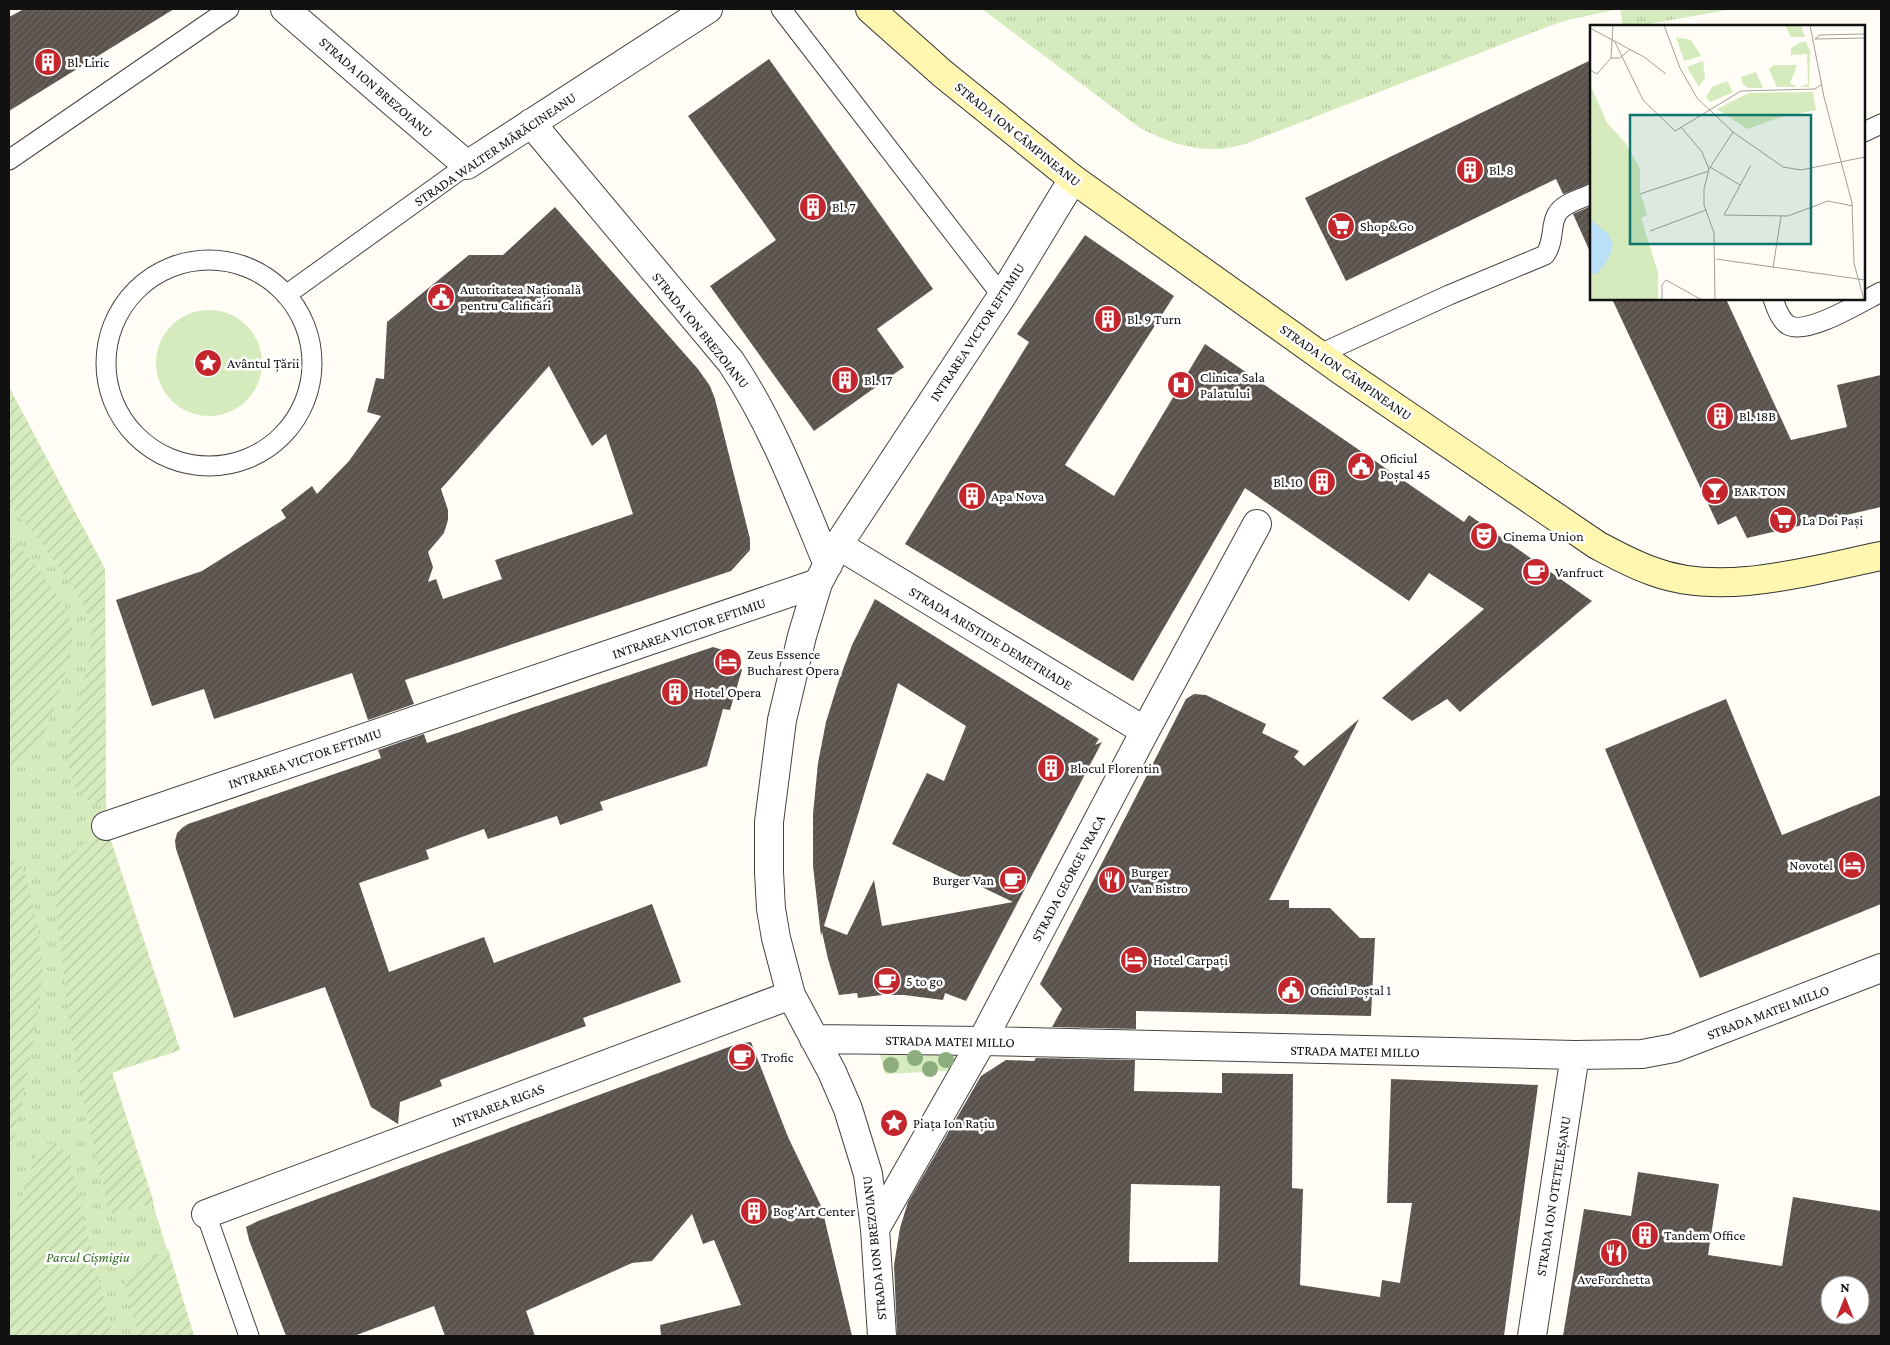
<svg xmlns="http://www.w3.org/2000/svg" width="1890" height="1345" font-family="'Crimson Pro',serif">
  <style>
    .grass { fill: #d5ebbd }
    .park { fill: url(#park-tufts) }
    .garden { fill: url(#garden-furrows) }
    .building { fill: url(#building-hatch); fill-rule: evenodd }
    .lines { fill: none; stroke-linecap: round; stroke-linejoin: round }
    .lane-casing { stroke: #444; stroke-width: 21 }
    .street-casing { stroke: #444; stroke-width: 30 }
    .secondary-casing { stroke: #333; stroke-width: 30 }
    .lane { stroke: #fff; stroke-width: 19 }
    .street { stroke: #fff; stroke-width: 28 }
    .secondary { stroke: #fff6b0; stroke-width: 28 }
    .tree { fill: #8dad7f }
    .labels { text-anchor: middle; stroke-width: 5; stroke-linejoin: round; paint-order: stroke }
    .poi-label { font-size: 14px; fill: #111; stroke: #fff; text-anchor: start }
    .street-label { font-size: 14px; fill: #111; stroke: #fff }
    .park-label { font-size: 14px; font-style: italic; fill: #2f6b1f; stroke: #fff }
    .inset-road { fill: none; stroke: #a09f9a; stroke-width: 1 }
    .view { fill: #0f766e; fill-opacity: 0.15; stroke: #0f766e; stroke-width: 2.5 }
    .inset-edge { fill: none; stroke: #111; stroke-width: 2.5 }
  </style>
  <defs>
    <pattern id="park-tufts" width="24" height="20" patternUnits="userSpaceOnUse" patternTransform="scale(1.25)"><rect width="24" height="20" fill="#d5ebbd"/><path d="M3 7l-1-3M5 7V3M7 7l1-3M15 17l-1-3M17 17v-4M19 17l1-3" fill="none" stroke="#b6c8a1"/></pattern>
    <pattern id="garden-furrows" width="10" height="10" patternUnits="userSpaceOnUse" patternTransform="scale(1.25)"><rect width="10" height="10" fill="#d5ebbd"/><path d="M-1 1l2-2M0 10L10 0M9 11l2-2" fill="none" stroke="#b6c8a1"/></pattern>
    <pattern id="building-hatch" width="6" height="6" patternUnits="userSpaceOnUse" patternTransform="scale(1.25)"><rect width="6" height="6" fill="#5a524d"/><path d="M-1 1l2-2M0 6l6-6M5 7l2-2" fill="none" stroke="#6d6662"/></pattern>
  </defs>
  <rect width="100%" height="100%" fill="#fffdf5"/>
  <path class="grass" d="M156 363a53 53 0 1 1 106 0a53 53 0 1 1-106 0Z
    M876 1040 982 1041 966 1070 885 1074Z"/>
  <path class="park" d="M982 9H1619L1572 19 1549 26 1245 144C1236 146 1227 149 1218 149 1190 150 1165 141 1140 128Z
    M1620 9H1733L1638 26H1623Z
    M9 387 105 569 106 826 180 1050 112 1073 194 1336H9Z"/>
  <path class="garden" d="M9 387 105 569 106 808 83 797 76 789 68 766 67 756 70 738 88 664 92 631 82 601 41 543 9 504Z
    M9 535C28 555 71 605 73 632 74 648 51 724 42 737 33 750 21 759 9 768Z
    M109 835 180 1050 112 1072 154 1203 109 1214C98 1162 85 1110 75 1058 68 1023 66 987 61 952 59 933 52 893 59 876 68 849 83 842 109 835Z
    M9 854 25 873 38 927 43 974 36 1026 20 1116 9 1160Z
    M54 1143C65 1148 68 1155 71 1167L113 1336H9V1231L38 1150 46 1145Z
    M168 1249 194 1336H138L124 1278Z"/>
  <path class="building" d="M24 9H174L9 111V17Z
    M769 59 933 289 877 329 904 367 814 431 710 286 776 240 688 116Z
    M1591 60V183L1563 194 1556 179 1346 281 1305 198Z
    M1591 206V254L1573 214Z
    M555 207 698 369 710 386 715 399 750 539V550L731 571 405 680 414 704 368 720 352 673 214 719 204 689 152 706 116 600 202 571 286 518 281 510 312 486 317 494 349 461 381 416 367 412 376 378 384 379 387 322 469 255H503ZM549 366 592 446 606 434 633 514 495 560 502 579 443 599 436 579 428 582 433 567 428 552 444 533 448 520V510L441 489Z
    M1085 235 1174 296 1065 465 1114 496 1205 344 1464 522 1469 515 1592 601 1460 712 1447 699 1412 721 1382 698 1484 609 1429 573 1409 601 1245 488 1133 681 905 544 1029 342 1017 334Z
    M1612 299H1726L1791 440 1847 427 1837 385 1881 375V507L1747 538 1736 516 1718 525Z
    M875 599 1099 739 1095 745 1102 742 966 1001 945 993 943 1000 904 995H882L858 998 857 993 839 995 828 959 822 932 821 936 813 866V814L818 763 826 722 838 683 852 645ZM898 683 966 726 944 781 927 773 892 844 1013 902 882 926 874 880 847 935 824 926Z
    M713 647 723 650 732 655 742 670 730 710 723 709 707 766 600 802 603 810 560 825 557 816 488 839 484 829 426 850 429 859 359 883 389 972 484 937 494 963 652 904 681 982 583 1018 586 1026 440 1080 442 1086 400 1102 398 1124 371 1107 325 987 234 1018 176 849 175 841 177 833 182 828 188 824 381 758 378 750 424 734 427 743Z
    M1194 694 1206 695 1266 724 1262 733 1299 751 1294 757 1304 766 1359 719 1269 900H1289V908H1330L1360 938H1375L1371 1016 1136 1011V1029L1052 1027 1062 1009 1040 984 1186 699Z
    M1726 699 1782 835 1881 795V904L1700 978 1605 749Z
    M751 1042 788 1137 822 1208 852 1336H661L660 1325 741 1305 714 1240 703 1244 692 1214 652 1261 632 1263 526 1311 535 1336H445L434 1306 354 1336H286L249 1240 246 1227 258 1221 737 1044Z
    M1036 1058 1135 1060 1134 1091 1222 1093V1073L1293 1074 1292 1188 1303 1189 1300 1285 1380 1297 1382 1280 1400 1283 1412 1203H1387L1391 1079 1538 1085 1504 1336H897L894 1265 900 1228 908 1202 981 1076 1006 1060 1034 1061ZM1131 1184 1220 1186 1218 1262H1129Z
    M1638 1172 1719 1184 1708 1255 1782 1266 1793 1197 1881 1211V1336H1563L1584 1209 1631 1216ZM1830 1285H1860V1315H1830Z"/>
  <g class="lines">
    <g class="lane-casing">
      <path id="lane" d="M781 9 1002 296
        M1864 132 1881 124
        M9 160 229 9
        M106 363a103 103 0 1 1 206 0a103 103 0 1 1-206 0Z
        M286 295 467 165
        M1773 299C1776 307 1780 320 1788 325 1807 336 1863 301 1881 292
        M1320 354 1449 295 1545 255C1555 241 1550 225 1557 214 1563 203 1581 199 1591 194
        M206 1214 249 1336"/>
    </g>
    <g class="street-casing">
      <path id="street" d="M285 9 388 98 467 165 708 9
        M531 123 731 362C773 425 799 495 828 565
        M838 545 1145 731
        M106 826 818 583
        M814 1039 982 1041 1575 1055 1642 1054 1674 1048 1881 968
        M206 1214 791 995
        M875 1229 982 1041 1145 731 1257 524
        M882 1336 875 1229 868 1174 848 1109 832 1072 791 995 776 938 771 909 769 872V822L782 720 802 636 818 583 838 545 1002 296 1073 179
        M1532 1336 1575 1055"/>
    </g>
    <g class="secondary-casing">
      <path id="secondary" d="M870 9 943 74 1073 179 1342 371 1597 545C1614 554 1632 564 1652 571 1722 598 1811 570 1881 556"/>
    </g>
    <use href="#lane" class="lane"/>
    <use href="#street" class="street"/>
    <use href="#secondary" class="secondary"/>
  </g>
  <g class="tree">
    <circle cx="915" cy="1058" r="8"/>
    <circle cx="946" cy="1060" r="8"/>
    <circle cx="891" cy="1065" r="8"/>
    <circle cx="930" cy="1069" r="8"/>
  </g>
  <defs>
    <g id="building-disc" transform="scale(1.4375)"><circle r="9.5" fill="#c4262e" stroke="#fff"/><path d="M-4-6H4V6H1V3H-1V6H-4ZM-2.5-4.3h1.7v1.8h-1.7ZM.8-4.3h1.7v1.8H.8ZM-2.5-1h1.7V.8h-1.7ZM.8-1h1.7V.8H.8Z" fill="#fff"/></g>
    <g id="supermarket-disc" transform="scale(1.4375)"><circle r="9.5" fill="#c4262e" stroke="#fff"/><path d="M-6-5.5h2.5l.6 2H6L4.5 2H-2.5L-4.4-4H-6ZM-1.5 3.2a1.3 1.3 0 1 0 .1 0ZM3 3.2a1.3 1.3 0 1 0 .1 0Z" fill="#fff"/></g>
    <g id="civic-disc" transform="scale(1.4375)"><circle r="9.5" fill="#c4262e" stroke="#fff"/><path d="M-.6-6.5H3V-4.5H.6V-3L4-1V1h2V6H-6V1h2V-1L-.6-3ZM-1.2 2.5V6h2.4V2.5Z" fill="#fff"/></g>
    <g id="sight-disc" transform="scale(1.4375)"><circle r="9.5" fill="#c4262e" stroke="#fff"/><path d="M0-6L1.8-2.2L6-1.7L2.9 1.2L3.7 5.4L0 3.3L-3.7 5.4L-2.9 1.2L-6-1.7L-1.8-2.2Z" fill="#fff"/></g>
    <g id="hospital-disc" transform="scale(1.4375)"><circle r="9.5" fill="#c4262e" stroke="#fff"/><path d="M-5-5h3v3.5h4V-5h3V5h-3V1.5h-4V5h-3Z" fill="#fff"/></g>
    <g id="bar-disc" transform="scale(1.4375)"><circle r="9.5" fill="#c4262e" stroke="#fff"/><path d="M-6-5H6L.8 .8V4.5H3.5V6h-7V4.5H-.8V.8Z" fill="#fff"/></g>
    <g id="theatre-disc" transform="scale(1.4375)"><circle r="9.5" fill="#c4262e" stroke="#fff"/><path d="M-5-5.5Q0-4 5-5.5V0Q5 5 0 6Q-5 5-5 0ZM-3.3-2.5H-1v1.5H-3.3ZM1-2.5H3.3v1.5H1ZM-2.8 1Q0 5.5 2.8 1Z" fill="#fff"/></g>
    <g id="cafe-disc" transform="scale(1.4375)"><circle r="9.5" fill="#c4262e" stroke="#fff"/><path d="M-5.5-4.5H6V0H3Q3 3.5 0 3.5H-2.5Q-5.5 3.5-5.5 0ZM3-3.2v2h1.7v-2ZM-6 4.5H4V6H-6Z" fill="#fff"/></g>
    <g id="hotel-disc" transform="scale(1.4375)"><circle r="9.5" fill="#c4262e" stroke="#fff"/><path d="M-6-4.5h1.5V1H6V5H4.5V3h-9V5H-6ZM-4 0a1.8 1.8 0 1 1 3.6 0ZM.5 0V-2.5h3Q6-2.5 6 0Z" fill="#fff"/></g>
    <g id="restaurant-disc" transform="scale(1.4375)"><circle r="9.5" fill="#c4262e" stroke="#fff"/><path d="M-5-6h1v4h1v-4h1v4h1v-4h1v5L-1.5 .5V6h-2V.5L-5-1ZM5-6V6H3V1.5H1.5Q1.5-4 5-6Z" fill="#fff"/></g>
  </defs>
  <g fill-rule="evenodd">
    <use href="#building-disc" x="48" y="62"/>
    <use href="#building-disc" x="1470" y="170"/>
    <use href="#building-disc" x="813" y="207"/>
    <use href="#supermarket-disc" x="1341" y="226"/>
    <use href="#civic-disc" x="441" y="297"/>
    <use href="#building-disc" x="1108" y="319"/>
    <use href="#sight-disc" x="208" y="363"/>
    <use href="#building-disc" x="845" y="380"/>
    <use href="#hospital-disc" x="1181" y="385"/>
    <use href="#building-disc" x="1720" y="416"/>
    <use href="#civic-disc" x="1361" y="466"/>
    <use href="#building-disc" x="1322" y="482"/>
    <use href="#bar-disc" x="1715" y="491"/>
    <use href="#building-disc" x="972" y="496"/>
    <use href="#supermarket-disc" x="1783" y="520"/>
    <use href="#theatre-disc" x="1484" y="536"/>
    <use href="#cafe-disc" x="1536" y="572"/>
    <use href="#hotel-disc" x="728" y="662"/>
    <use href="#building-disc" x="675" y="692"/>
    <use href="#building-disc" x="1051" y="768"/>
    <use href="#hotel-disc" x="1852" y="865"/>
    <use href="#cafe-disc" x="1013" y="880"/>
    <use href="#restaurant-disc" x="1112" y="880"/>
    <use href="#hotel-disc" x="1134" y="960"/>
    <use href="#cafe-disc" x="887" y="981"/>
    <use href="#civic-disc" x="1291" y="990"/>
    <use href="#cafe-disc" x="742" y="1057"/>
    <use href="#sight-disc" x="894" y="1123"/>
    <use href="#building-disc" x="754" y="1211"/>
    <use href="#building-disc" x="1645" y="1235"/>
    <use href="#restaurant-disc" x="1614" y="1253"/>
  </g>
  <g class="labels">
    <g class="poi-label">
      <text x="67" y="67">Bl. Liric</text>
      <text x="1489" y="175">Bl. 8</text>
      <text x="832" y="212">Bl. 7</text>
      <text x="1360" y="231">Shop&amp;Go</text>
      <text x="460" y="294">Autoritatea Națională<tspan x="460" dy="16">pentru Calificări</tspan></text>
      <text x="1127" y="324">Bl. 9 Turn</text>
      <text x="227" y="368">Avântul Țării</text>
      <text x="1200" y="382">Clinica Sala<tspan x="1200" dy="16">Palatului</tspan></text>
      <text x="864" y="385">Bl. 17</text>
      <text x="1739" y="421">Bl. 18B</text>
      <text x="1380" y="463">Oficiul<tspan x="1380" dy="16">Poștal 45</tspan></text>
      <text x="1303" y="487" text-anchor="end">Bl. 10</text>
      <text x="1734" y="496">BAR TON</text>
      <text x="991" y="501">Apa Nova</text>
      <text x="1802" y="525">La Doi Pași</text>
      <text x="1503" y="541">Cinema Union</text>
      <text x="1555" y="577">Vanfruct</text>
      <text x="747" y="659">Zeus Essence<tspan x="747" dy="16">Bucharest Opera</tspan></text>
      <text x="694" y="697">Hotel Opera</text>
      <text x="1070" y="773">Blocul Florentin</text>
      <text x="1833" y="870" text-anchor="end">Novotel</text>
      <text x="1131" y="877">Burger<tspan x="1131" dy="16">Van Bistro</tspan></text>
      <text x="994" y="885" text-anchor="end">Burger Van</text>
      <text x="1153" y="965">Hotel Carpați</text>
      <text x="906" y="986">5 to go</text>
      <text x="1310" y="995">Oficiul Poștal 1</text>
      <text x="761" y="1062">Trofic</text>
      <text x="913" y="1128">Piața Ion Rațiu</text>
      <text x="773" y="1216">Bog'Art Center</text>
      <text x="1664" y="1240">Tandem Office</text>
      <text x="1614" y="1284" text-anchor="middle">AveForchetta</text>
    </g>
    <g class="street-label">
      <text transform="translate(376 87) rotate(41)" y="5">STRADA ION BREZOIANU</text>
      <text transform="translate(1018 134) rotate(39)" y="5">STRADA ION CÂMPINEANU</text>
      <text transform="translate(495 149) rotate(-34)" y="5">STRADA WALTER MĂRĂCINEANU</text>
      <text transform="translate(701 330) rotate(51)" y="5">STRADA ION BREZOIANU</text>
      <text transform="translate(977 332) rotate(-57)" y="5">INTRAREA VICTOR EFTIMIU</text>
      <text transform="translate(1346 372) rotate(35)" y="5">STRADA ION CÂMPINEANU</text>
      <text transform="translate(689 628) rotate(-19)" y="5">INTRAREA VICTOR EFTIMIU</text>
      <text transform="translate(991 638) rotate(31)" y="5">STRADA ARISTIDE DEMETRIADE</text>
      <text transform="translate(305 758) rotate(-19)" y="5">INTRAREA VICTOR EFTIMIU</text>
      <text transform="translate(1068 878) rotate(-62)" y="5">STRADA GEORGE VRACA</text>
      <text transform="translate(1768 1012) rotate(-21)" y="5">STRADA MATEI MILLO</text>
      <text transform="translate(950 1041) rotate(1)" y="5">STRADA MATEI MILLO</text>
      <text transform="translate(1355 1051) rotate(1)" y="5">STRADA MATEI MILLO</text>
      <text transform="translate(498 1105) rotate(-21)" y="5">INTRAREA RIGAS</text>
      <text transform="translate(1553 1196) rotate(-81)" y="5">STRADA ION OTETELEȘANU</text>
      <text transform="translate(874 1248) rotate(-96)" y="5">STRADA ION BREZOIANU</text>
    </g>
    <g class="park-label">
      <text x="88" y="1262">Parcul Cișmigiu</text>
    </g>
  </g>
  <g transform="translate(1590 25)">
    <rect width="275" height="275" fill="#fffdf5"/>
    <path d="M211 17H216L220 25 219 62H210L218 59 217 29 201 30V23ZM184 40H207L200 58 207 62H187L179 44Z" fill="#d5ebbd"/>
    <path d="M0 59 17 98 36 119 50 144V169L57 190 51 193 68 248V275H0ZM223 67 226 85 191 92 157 104 127 84 159 68Z" fill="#d5ebbd"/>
    <path d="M195 0H211L215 12H201ZM86 12 101 15 111 31 94 36ZM113 36 115 53 109 62 97 42ZM166 47 173 63H158L153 60 151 52ZM137 56 143 67 120 77 116 72 122 62ZM0 60 17 98 35 118 28 123 24 122 16 108 0 71ZM0 78 22 125 20 129 0 125ZM36 121 50 144V167L46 162 49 150 39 136ZM0 129 8 150 6 159 0 164ZM31 131 47 150 39 165 19 163 13 154 17 138ZM10 166 37 169 42 174 44 188 36 214 6 189 2 176ZM51 170 57 190 51 193 55 205 51 206 46 174ZM0 183 30 221 26 245 10 261H0V248L9 249 19 233 23 219 18 209 0 194ZM45 199 53 226 52 228 38 219ZM56 210 68 248V258L64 255 52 212ZM38 222 56 235 59 249 32 241 34 225ZM34 246 57 254 59 275H43L24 261V253ZM17 264 25 266 38 275H5Z" fill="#d5ebbd"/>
    <path d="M0 194 18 209 23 219 19 233 7 249 0 248Z" fill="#b9e0f7"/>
    <path class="inset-road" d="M74 0 90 43 107 73 143 107 193 142 211 145 275 132M220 0 234 72 262 178 264 238 274 275M0 3 54 32 76 49M225 14 230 10 275 9M225 14 275 13M25 17 53 75 85 106 151 66 225 64 232 59M21 33 23 0M21 33H30L40 24M0 45 7 49 21 33M91 102 112 127 119 144M161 140 134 190 198 191 238 176 263 181M120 142 150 160M50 169 119 146M60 206 116 185M126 234 275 255M183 243 191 191M72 275V260L76 255 112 275M125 275 124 208 114 180V164L119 144 143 107"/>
    <path class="view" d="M40 90H221V219H40Z"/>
    <rect width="275" height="275" class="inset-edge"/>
  </g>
  <rect width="1890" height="1345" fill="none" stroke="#111111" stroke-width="20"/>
  <g transform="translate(1845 1300)"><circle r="24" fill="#ffffff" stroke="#a0a0a0"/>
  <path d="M0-4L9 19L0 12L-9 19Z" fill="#c4262e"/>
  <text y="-8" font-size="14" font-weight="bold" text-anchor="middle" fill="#111111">N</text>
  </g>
</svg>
